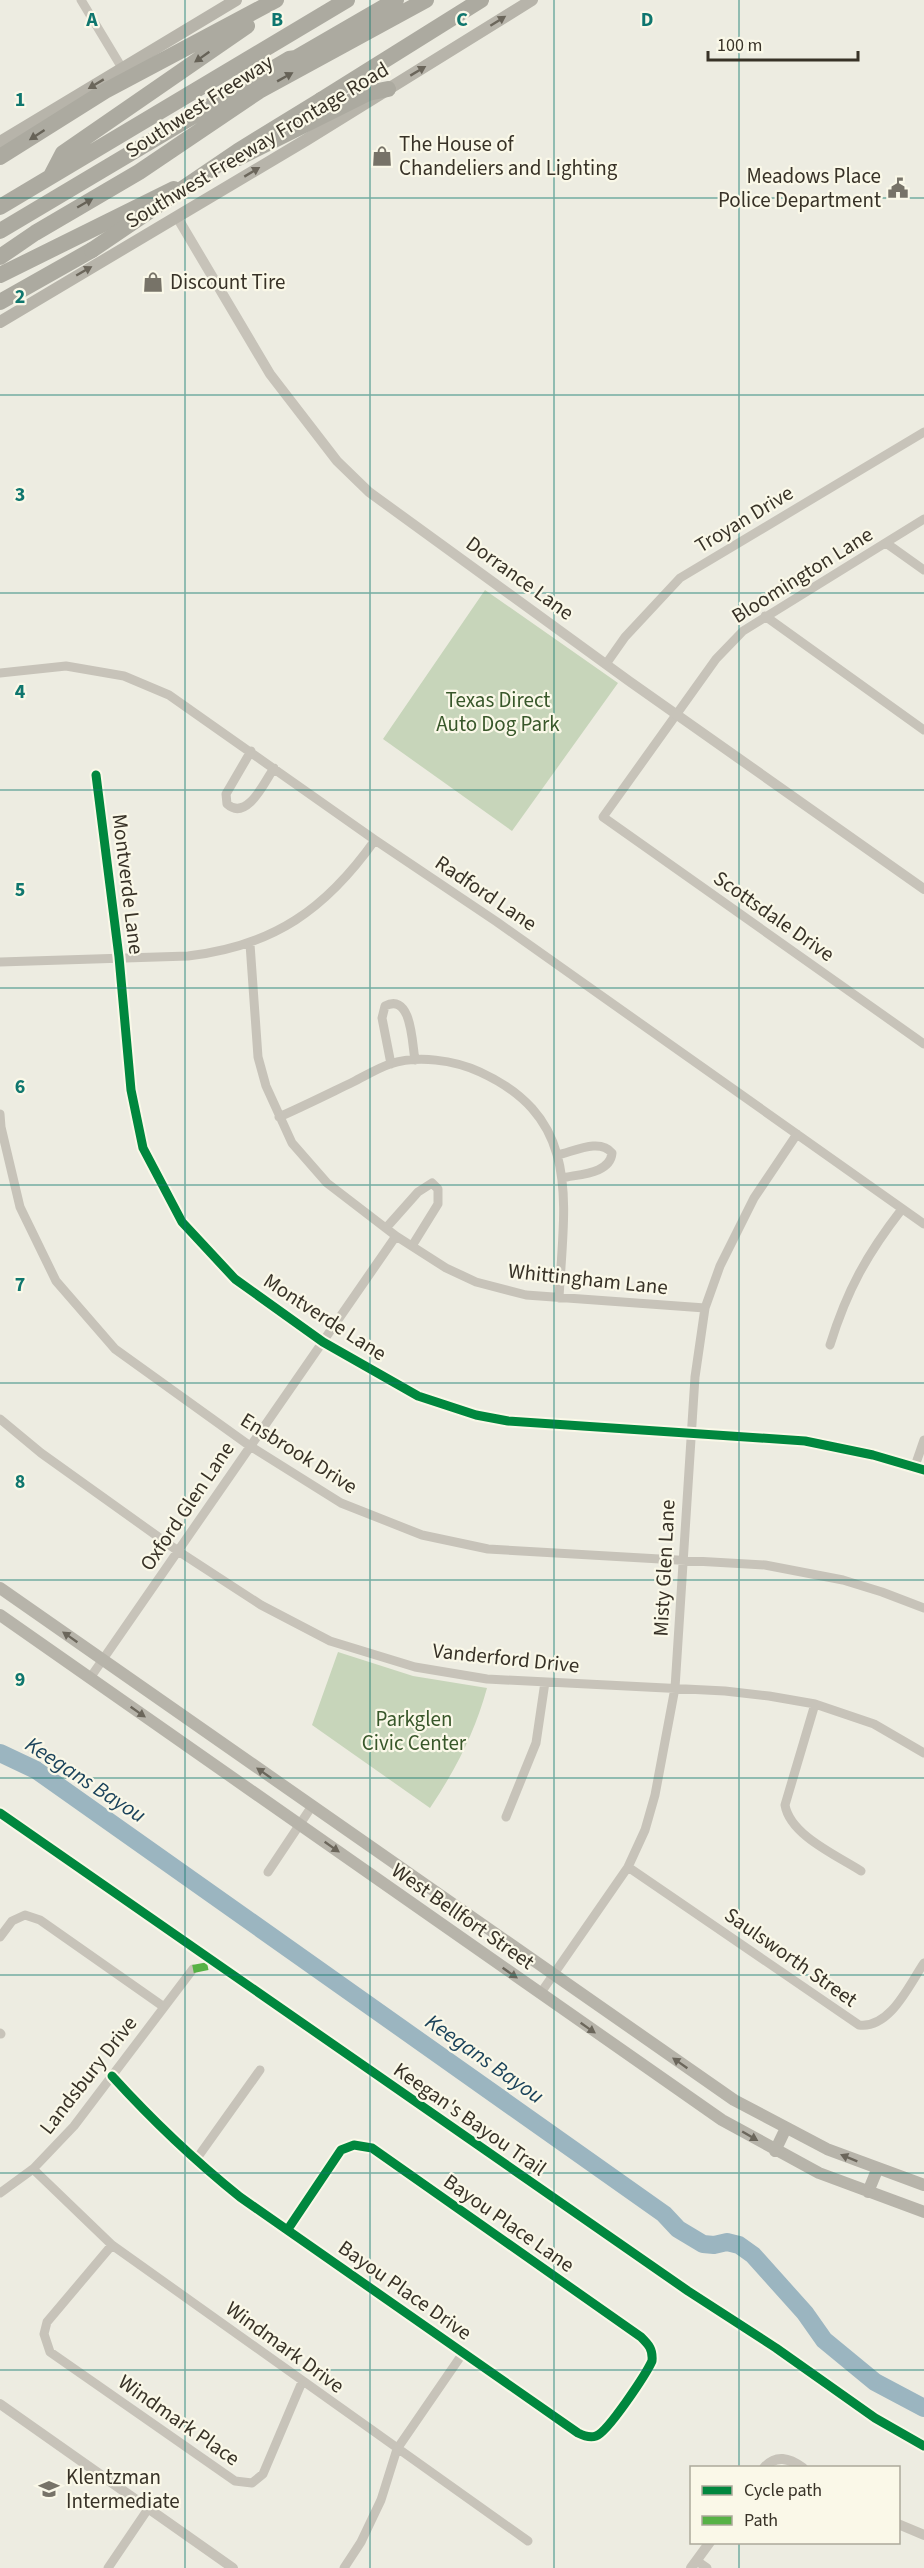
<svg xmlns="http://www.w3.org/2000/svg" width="924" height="2568" font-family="'Source Sans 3',sans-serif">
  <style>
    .park { fill: #c7d5ba }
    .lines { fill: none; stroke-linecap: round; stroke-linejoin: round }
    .river { stroke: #9bb5c0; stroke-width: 18 }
    .minor { stroke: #c7c3b9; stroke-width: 9 }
    .tertiary { stroke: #c7c3b9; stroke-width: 10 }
    .secondary { stroke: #b7b4aa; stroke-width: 12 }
    .motorway { stroke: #acaaa0; stroke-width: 16 }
    .motorway-bridge { stroke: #acaaa0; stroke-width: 16 }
    .quiet { stroke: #56b245; stroke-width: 8; stroke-dasharray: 15 8; stroke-linecap: butt }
    .cycleway-casing { stroke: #faf8e8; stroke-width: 13 }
    .cycleway { stroke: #00873e; stroke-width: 9 }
    .oneway { fill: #6b665b }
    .oneway2 { fill: #666257 }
    .grid { fill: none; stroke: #0f766e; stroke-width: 1.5; stroke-opacity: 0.55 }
    .labels { text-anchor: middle; stroke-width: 4.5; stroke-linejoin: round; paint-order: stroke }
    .street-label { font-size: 21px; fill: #383227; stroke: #faf8e8 }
    .poi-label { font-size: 21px; fill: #383227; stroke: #faf8e8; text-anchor: start }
    .park-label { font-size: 21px; fill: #38572a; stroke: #faf8e8 }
    .water-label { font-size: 22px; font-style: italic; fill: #1b435b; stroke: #faf8e8 }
    .grid-label { font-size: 20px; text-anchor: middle; font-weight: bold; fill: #0f766e; stroke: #faf8e8; stroke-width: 4.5; stroke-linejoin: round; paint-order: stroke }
  </style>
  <rect width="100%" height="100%" fill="#edece1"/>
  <path class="park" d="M485 590 618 683 512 831 383 739Z
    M338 1652 413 1676 487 1688C475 1732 456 1769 430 1808L312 1725Z"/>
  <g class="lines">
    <path class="river" d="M0 1753 36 1770 664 2214 678 2229 703 2244 714 2245 727 2242 739 2245 753 2255 805 2313 824 2340 875 2382 924 2408"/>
    <path class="minor" d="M81 0 122 68
      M924 519 743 631 716 659 603 817 924 1044
      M886 543 924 570
      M765 616 924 730
      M606 664 625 637 680 578 924 432
      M0 673 66 666 124 676 169 695 375 840 497 922 924 1224
      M251 751 226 794 227 804C247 822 265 781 274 768
      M96 775 119 957 131 1090 143 1148 182 1222 235 1279 323 1342 418 1396 476 1415 508 1421 805 1441 873 1455 924 1470
      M250 944 258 1057 266 1086 292 1143 327 1183 396 1236 446 1268 476 1282 526 1295 705 1308
      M0 962 188 956C274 946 326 909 375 840
      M391 1064 382 1018 385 1006C412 992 412 1044 415 1060
      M0 1114 1 1127 20 1207 56 1281 115 1349 250 1446 341 1503 422 1535 488 1549 765 1565 843 1580 882 1592 924 1608
      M279 1117C304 1106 328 1094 353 1082 365 1076 378 1068 390 1064 418 1055 454 1060 480 1072 583 1119 564 1203 559 1298
      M558 1155C575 1151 600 1138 612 1153 610 1174 579 1174 562 1178
      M386 1228 418 1192 432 1183 438 1189V1204L412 1246
      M830 1345C847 1290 867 1254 902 1209
      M0 1419 41 1453 178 1551 261 1605 330 1641 415 1667 487 1679 725 1691 769 1696 815 1704 874 1724 924 1753
      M915 1466 924 1440
      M90 1678 396 1236
      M815 1704 785 1805C790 1835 836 1855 861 1871
      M506 1817 536 1743 545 1682
      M628 1867 859 2025C890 2029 909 1985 924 1963
      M268 1872 312 1806
      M0 1937 12 1921 25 1915 40 1920 164 2007
      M540 1994 628 1867 645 1830 655 1795 675 1688 695 1377 705 1308 720 1266 754 1198 797 1134
      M0 2033 1 2034
      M112 2076C152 2120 194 2160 240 2197L578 2433C584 2436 590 2438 596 2436 608 2432 646 2374 652 2361 653 2349 649 2345 641 2337L372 2148 354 2145 341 2150 288 2229
      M195 2161 260 2070
      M33 2169 112 2245 528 2541
      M0 2193 33 2169 74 2126 193 1969
      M112 2245 47 2322 44 2334 50 2352 235 2481 252 2483 263 2474 302 2382
      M697 2561 707 2568
      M108 2568 148 2509
      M344 2568 361 2542 381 2500 397 2449 463 2353"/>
    <path class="tertiary" d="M177 217 270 374 337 461 369 492 629 681 924 889
      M0 2404 233 2568
      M764 2468C776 2454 789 2458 803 2468
      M898 2524 924 2535
      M691 2568 710 2542"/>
    <path class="secondary" d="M0 142 236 0
      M0 322 306 140 532 0
      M0 1588 734 2100 827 2149 924 2185
      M0 1615 722 2120 819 2173 924 2212
      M775 2151 786 2128
      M868 2192 877 2170"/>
    <path class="motorway" d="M321 100 481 0
      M0 157 105 91 276 0
      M238 158 368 93 388 89
      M51 176 63 153 247 26
      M0 207 347 0
      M0 231 289 59 296 58 396 0
      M0 257 35 233 139 172 259 91 426 0
      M0 275 174 189
      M0 302 92 250"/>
    <path class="motorway-bridge" d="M92 250 238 151 321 100"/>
    <path class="quiet" d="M193 1969 208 1966 213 1960"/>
    <g class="cycleway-casing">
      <path id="cycleway" d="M96 775 119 957 131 1090 143 1148 182 1222 235 1279 323 1342 418 1396 476 1415 508 1421 805 1441 873 1455 924 1470
        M0 1813 688 2291 776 2348 875 2418 924 2446
        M112 2076C152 2120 194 2160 240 2197L578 2433C584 2436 590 2438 596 2436 608 2432 646 2374 652 2361 653 2349 649 2345 641 2337L372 2148 354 2145 341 2150 288 2229"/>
    </g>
    <use href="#cycleway" class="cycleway"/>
  </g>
  <defs><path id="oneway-solid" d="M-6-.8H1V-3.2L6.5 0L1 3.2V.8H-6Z" transform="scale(1.5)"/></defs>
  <g class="oneway">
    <use href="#oneway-solid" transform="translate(498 21) rotate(-32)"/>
    <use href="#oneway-solid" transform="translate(418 71) rotate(-31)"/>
    <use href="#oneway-solid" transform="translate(96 84) rotate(149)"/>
    <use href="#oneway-solid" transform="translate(252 172) rotate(-31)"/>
    <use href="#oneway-solid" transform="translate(84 271) rotate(-30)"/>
    <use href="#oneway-solid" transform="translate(70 1637) rotate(-145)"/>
    <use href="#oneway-solid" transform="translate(138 1712) rotate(35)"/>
    <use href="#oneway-solid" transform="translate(264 1773) rotate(-145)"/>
    <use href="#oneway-solid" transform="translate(332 1847) rotate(35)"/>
    <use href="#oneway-solid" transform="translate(510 1973) rotate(35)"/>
    <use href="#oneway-solid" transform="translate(588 2028) rotate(35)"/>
    <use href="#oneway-solid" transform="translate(680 2063) rotate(-145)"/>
    <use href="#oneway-solid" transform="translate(750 2136) rotate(30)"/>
    <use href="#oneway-solid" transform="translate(849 2158) rotate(-158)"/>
  </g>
  <g class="oneway2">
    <use href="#oneway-solid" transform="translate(202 57) rotate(145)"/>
    <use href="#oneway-solid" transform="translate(285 77) rotate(-29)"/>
    <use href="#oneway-solid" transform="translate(37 135) rotate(147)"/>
    <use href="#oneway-solid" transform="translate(85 203) rotate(-30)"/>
  </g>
  <path class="grid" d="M185 0V2568M370 0V2568M554 0V2568M739 0V2468M0 198H924M0 395H924M0 593H924M0 790H924M0 988H924M0 1185H924M0 1383H924M0 1580H924M0 1778H924M0 1975H924M0 2173H924M0 2370H924M739 2542V2568"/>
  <defs>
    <g id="shop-bare" transform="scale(1.62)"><path d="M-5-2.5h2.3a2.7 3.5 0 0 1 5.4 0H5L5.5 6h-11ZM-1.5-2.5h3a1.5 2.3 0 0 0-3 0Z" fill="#777368" stroke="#faf8e8" stroke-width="2.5" paint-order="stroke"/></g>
    <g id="civic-bare" transform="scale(1.62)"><path d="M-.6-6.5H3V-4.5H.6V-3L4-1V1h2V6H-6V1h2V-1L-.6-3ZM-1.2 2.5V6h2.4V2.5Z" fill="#777368" stroke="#faf8e8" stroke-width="2.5" paint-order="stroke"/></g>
    <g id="school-bare" transform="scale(1.62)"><path d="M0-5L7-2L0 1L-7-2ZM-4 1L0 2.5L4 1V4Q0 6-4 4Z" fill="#777368" stroke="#faf8e8" stroke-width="2.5" paint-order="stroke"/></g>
  </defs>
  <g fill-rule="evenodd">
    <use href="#shop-bare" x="382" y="156"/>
    <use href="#civic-bare" x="898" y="188"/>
    <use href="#shop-bare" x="153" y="282"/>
    <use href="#school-bare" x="49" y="2489"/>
  </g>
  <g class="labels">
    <g class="street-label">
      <text transform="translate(199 106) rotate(-33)" y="7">Southwest Freeway</text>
      <text transform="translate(257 145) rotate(-31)" y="7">Southwest Freeway Frontage Road</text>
      <text transform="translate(744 519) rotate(-31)" y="7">Troyan Drive</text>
      <text transform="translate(802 575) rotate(-32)" y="7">Bloomington Lane</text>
      <text transform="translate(520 578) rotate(36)" y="7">Dorrance Lane</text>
      <text transform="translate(128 884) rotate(83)" y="7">Montverde Lane</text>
      <text transform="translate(486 893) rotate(34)" y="7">Radford Lane</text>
      <text transform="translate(774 916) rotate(35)" y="7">Scottsdale Drive</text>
      <text transform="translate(588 1279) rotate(6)" y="7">Whittingham Lane</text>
      <text transform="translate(325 1317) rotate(33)" y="7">Montverde Lane</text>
      <text transform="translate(299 1453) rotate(32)" y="7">Ensbrook Drive</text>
      <text transform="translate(187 1506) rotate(-56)" y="7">Oxford Glen Lane</text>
      <text transform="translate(664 1568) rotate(-87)" y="7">Misty Glen Lane</text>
      <text transform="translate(506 1658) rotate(6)" y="7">Vanderford Drive</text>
      <text transform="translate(463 1916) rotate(35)" y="7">West Bellfort Street</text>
      <text transform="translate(791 1957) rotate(35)" y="7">Saulsworth Street</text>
      <text transform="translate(88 2075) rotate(-52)" y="7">Landsbury Drive</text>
      <text transform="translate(470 2119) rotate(35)" y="7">Keegan's Bayou Trail</text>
      <text transform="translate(509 2223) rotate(35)" y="7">Bayou Place Lane</text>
      <text transform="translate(405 2290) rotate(35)" y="7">Bayou Place Drive</text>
      <text transform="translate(285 2347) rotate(36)" y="7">Windmark Drive</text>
      <text transform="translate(179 2420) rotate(35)" y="7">Windmark Place</text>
    </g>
    <g class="poi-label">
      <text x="399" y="151">The House of<tspan x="399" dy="24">Chandeliers and Lighting</tspan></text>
      <text x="881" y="183" text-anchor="end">Meadows Place<tspan x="881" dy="24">Police Department</tspan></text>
      <text x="170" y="289">Discount Tire</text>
      <text x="66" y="2484">Klentzman<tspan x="66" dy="24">Intermediate</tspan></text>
    </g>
    <g class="park-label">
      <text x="498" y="707">Texas Direct<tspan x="498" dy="24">Auto Dog Park</tspan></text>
      <text x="414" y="1726">Parkglen<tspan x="414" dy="24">Civic Center</tspan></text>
    </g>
    <g class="water-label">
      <text transform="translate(86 1779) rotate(33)" y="8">Keegans Bayou</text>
      <text transform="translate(485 2058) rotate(35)" y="8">Keegans Bayou</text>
    </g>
  </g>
  <g class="grid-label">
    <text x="92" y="26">A</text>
    <text x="277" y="26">B</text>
    <text x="462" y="26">C</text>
    <text x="647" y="26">D</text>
    <text x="20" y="106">1</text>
    <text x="20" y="303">2</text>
    <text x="20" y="501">3</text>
    <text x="20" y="698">4</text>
    <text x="20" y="896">5</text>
    <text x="20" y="1093">6</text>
    <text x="20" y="1291">7</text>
    <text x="20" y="1488">8</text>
    <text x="20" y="1686">9</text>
  </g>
  <rect x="690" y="2466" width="210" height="78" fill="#faf8e8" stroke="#aca99b" stroke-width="1.5"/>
  <rect x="702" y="2486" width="30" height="9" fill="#00873e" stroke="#aca99b" stroke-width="1.5"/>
  <text x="744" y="2496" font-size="18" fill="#383227">Cycle path</text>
  <rect x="702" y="2516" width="30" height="9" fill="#56b245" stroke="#aca99b" stroke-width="1.5"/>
  <text x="744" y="2526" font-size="18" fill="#383227">Path</text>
  <path d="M708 51v9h150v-9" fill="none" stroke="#383227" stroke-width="3"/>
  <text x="717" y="51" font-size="18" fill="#383227" stroke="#faf8e8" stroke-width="4.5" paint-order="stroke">100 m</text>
</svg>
